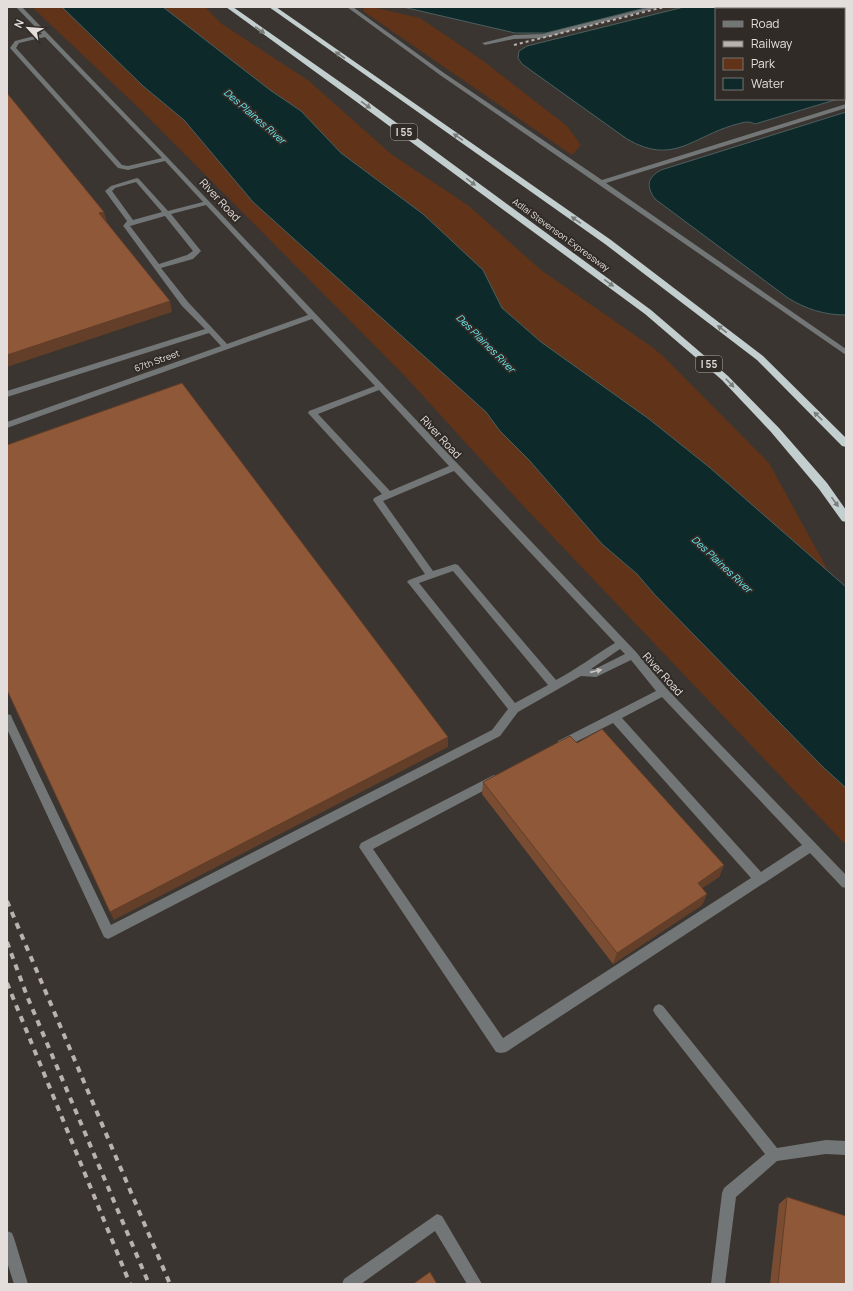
<svg xmlns="http://www.w3.org/2000/svg" width="853" height="1291" font-family="Manrope,sans-serif">
  <style>
    .green { fill: #613318 }
    .water { fill: #0d292a; stroke: #4d5f5f }
    .lines { fill: none; stroke-linecap: round; stroke-linejoin: round }
    .minor { fill: #727676; fill-rule: evenodd }
    .highway { fill: #c3cece; fill-rule: evenodd }
    .rail-far1 { stroke: #b8b2b0; stroke-width: 2; stroke-dasharray: 3 3; stroke-linecap: butt }
    .rail { stroke: #b8b2b0; stroke-width: 4; stroke-dasharray: 6 6; stroke-linecap: butt }
    .wall { fill: #7a4c31 }
    .shaded-wall { fill: #633e28 }
    .building { fill: #8e5839; stroke: #633e28 }
    .oneway { fill: #7a7c7a }
    .oneway2 { fill: #c7c4c2 }
    .labels { text-anchor: middle; stroke-width: 4; stroke-linejoin: round; paint-order: stroke }
    .far-street-label { font-size: 9px; fill: #e3dedc; stroke: #312b27 }
    .far-water-label { font-size: 10px; font-style: italic; fill: #68eaf0; stroke: #312b27 }
    .shield { fill: #312b27; stroke: #aea8a6; stroke-width: 1 }
    .shield-label { font-size: 10px; font-weight: bold; fill: #e3dedc }
    .street-label { font-size: 11px; fill: #e3dedc; stroke: #312b27 }
  </style>
  <rect width="100%" height="100%" fill="#3b3531"/>
  <path class="green" d="M32 7H62L143 86 184 120 253 202 486 412 500 431 529 460 602 544 637 574 655 595 822 766 846 788V845L516 498 404 375 141 110Z
    M163 7H205L222 24 309 81 391 154 469 206 541 270 652 347 664 357 769 463 830 574 709 467 649 419 541 342 502 308 483 270 423 214 341 153 301 111 270 90Z
    M365 7H372L420 18 482 60 567 126 581 145 572 155 363 11Z"/>
  <path class="water" d="M62 7H163L270 90 301 111 341 153 423 214 483 270 502 308 541 342 649 419 709 467 846 587V788L822 766 655 595 637 574 602 544 529 460 500 431 486 412 253 202 184 120 143 86Z
    M403 7H649L546 33H515Z
    M684 7H846V97H844V9H716V99H838L755 124C747 120 742 123 734 125 692 137 673 166 627 139L522 64 518 58 519 51 527 46Z
    M846 112V315C824 315 806 309 788 298L655 199C646 186 647 178 661 170Z"/>
  <g class="lines">
    <path class="minor" d="M16 7H22L168 158 636 652 667 689 846 875V888L842 887 810 853 506 1052 501 1053 496 1052 359 847 361 843 490 777 494 775 498 777 499 780 498 783 373 849 503 1038 751 878 613 723 566 747 562 748 558 747 557 744 558 741 656 691 631 660 596 677 581 676 518 712 500 736 112 937 108 939 104 937 7 729V714L11 715 12 718 111 925 492 730 508 709 409 584 407 582 409 580 425 574 373 500 374 498 382 494 308 413 309 411 375 386 312 319 7 428V422L221 346 209 333 7 397V391L205 329 182 306 124 227 123 226 127 221 105 191 111 186 137 178 139 179 168 211 203 202 165 161 128 170 118 168 10 48 15 41 42 34ZM45 37 162 158 128 166 122 165 16 48 19 43ZM136 182 162 212 133 220 112 191 115 188ZM206 205 308 315 227 344 188 302 161 268 193 259 201 251 171 214ZM165 216 193 251 187 255 159 264 130 226ZM379 390 449 466 390 491 318 414ZM454 471 615 643C595 655 577 669 556 680L458 565 455 564 433 571 383 501ZM453 571 548 685 515 703 419 583ZM620 649 625 654 595 669H591ZM662 697 802 845 761 872 622 718Z
      M347 7H353L444 73 602 180 846 104V108L606 183 846 349V355L440 75Z
      M651 7H660L543 38 514 39 485 45 482 43 514 35 543 34Z
      M659 1004 663 1006 777 1148 826 1140 846 1141V1155L826 1154 777 1161 736 1197 725 1284H711L722 1193 724 1188 765 1154 655 1014 653 1010 655 1006Z
      M437 1214 442 1216 482 1284H467L435 1231 361 1284H342L344 1279Z
      M7 1231 12 1233 14 1238 28 1284H14L7 1262Z"/>
    <path class="highway" d="M226 7H233L360 96 651 310 728 376 779 428 827 483 846 510V522L842 521 819 489 771 432 722 380 645 314 354 100Z
      M269 7H276L611 240 763 356 846 438V447L842 446 757 360 605 244Z"/>
    <path class="rail-far1" d="M514 45 664 7"/>
    <path class="rail" d="M7 901 170 1284
      M7 942 27 996 149 1284
      M7 983 130 1284"/>
  </g>
  <path class="wall" d="M577 743 724 865 719 877 702 888 707 894 702 905 613 964 482 794 483 782Z
    M787 1197 846 1284H770L779 1204Z"/>
  <path class="shaded-wall" d="M104 212 107 222 99 213Z
    M170 301 172 312 7 367V355Z
    M448 737V747L114 920 110 912Z
    M724 865 719 877 693 894 698 883Z
    M707 894 702 905 613 964 617 953Z"/>
  <path class="building" d="M7 93 104 212 99 213 170 301 7 355Z
    M182 383 448 737 110 912 7 690V445Z
    M602 729 724 865 698 883 707 894 617 953 483 782 570 736 577 743Z
    M787 1197 846 1216V1284H778Z
    M430 1272 437 1284H413Z"/>
  <defs><path id="oneway-solid" d="M-6-.8H1V-3.2L6.5 0L1 3.2V.8H-6Z"/></defs>
  <g class="oneway">
    <use href="#oneway-solid" transform="translate(260 30) rotate(35)"/>
    <use href="#oneway-solid" transform="translate(340 55) rotate(-145)"/>
    <use href="#oneway-solid" transform="translate(366 105) rotate(36)"/>
    <use href="#oneway-solid" transform="translate(458 137) rotate(-145)"/>
    <use href="#oneway-solid" transform="translate(471 182) rotate(36)"/>
    <use href="#oneway-solid" transform="translate(576 220) rotate(-145)"/>
    <use href="#oneway-solid" transform="translate(609 283) rotate(36)"/>
    <use href="#oneway-solid" transform="translate(722 329) rotate(-143)"/>
    <use href="#oneway-solid" transform="translate(730 383) rotate(46)"/>
    <use href="#oneway-solid" transform="translate(818 416) rotate(-135)"/>
    <use href="#oneway-solid" transform="translate(835 502) rotate(54)"/>
  </g>
  <use class="oneway2" href="#oneway-solid" transform="translate(596 671) rotate(-13)"/>
  <g class="labels">
    <g class="far-street-label">
      <text transform="translate(561 235) rotate(36)" y="3">Adlai Stevenson Expressway</text>
      <text transform="translate(157 361) rotate(-20)" y="3">67th Street</text>
    </g>
    <g class="far-water-label">
      <text transform="translate(255 116) rotate(41)" y="4">Des Plaines River</text>
      <text transform="translate(486 343) rotate(45)" y="4">Des Plaines River</text>
      <text transform="translate(722 564) rotate(43)" y="4">Des Plaines River</text>
    </g>
    <g class="shield">
      <rect x="391" y="124" width="26" height="16" rx="3"/>
      <rect x="696" y="356" width="26" height="16" rx="3"/>
    </g>
    <g class="shield-label">
      <text x="404" y="136">I 55</text>
      <text x="709" y="368">I 55</text>
    </g>
    <g class="street-label">
      <text transform="translate(220 200) rotate(47)" y="4">River Road</text>
      <text transform="translate(441 437) rotate(47)" y="4">River Road</text>
      <text transform="translate(663 674) rotate(48)" y="4">River Road</text>
    </g>
  </g>
  <rect width="853" height="1291" fill="none" stroke="#e3dedc" stroke-width="16"/>
  <rect x="715" y="8" width="130" height="92" fill="#312b27" stroke="#78736f"/>
  <rect x="723" y="21" width="20" height="6" fill="#727676" stroke="#78736f"/>
  <text x="751" y="28" font-size="12" fill="#e3dedc">Road</text>
  <rect x="723" y="41" width="20" height="6" fill="#b8b2b0" stroke="#78736f"/>
  <text x="751" y="48" font-size="12" fill="#e3dedc">Railway</text>
  <rect x="723" y="58" width="20" height="12" fill="#613318" stroke="#78736f"/>
  <text x="751" y="68" font-size="12" fill="#e3dedc">Park</text>
  <rect x="723" y="78" width="20" height="12" fill="#0d292a" stroke="#78736f"/>
  <text x="751" y="88" font-size="12" fill="#e3dedc">Water</text>
  <g transform="translate(28 28) rotate(296)" stroke="#312b27" stroke-width="3" paint-order="stroke">
  <path d="M0-3L7 15L0 10L-7 15Z" fill="#e3dedc"/>
  <text y="-6" font-size="11" font-weight="bold" text-anchor="middle" fill="#e3dedc">N</text>
  </g>
</svg>
